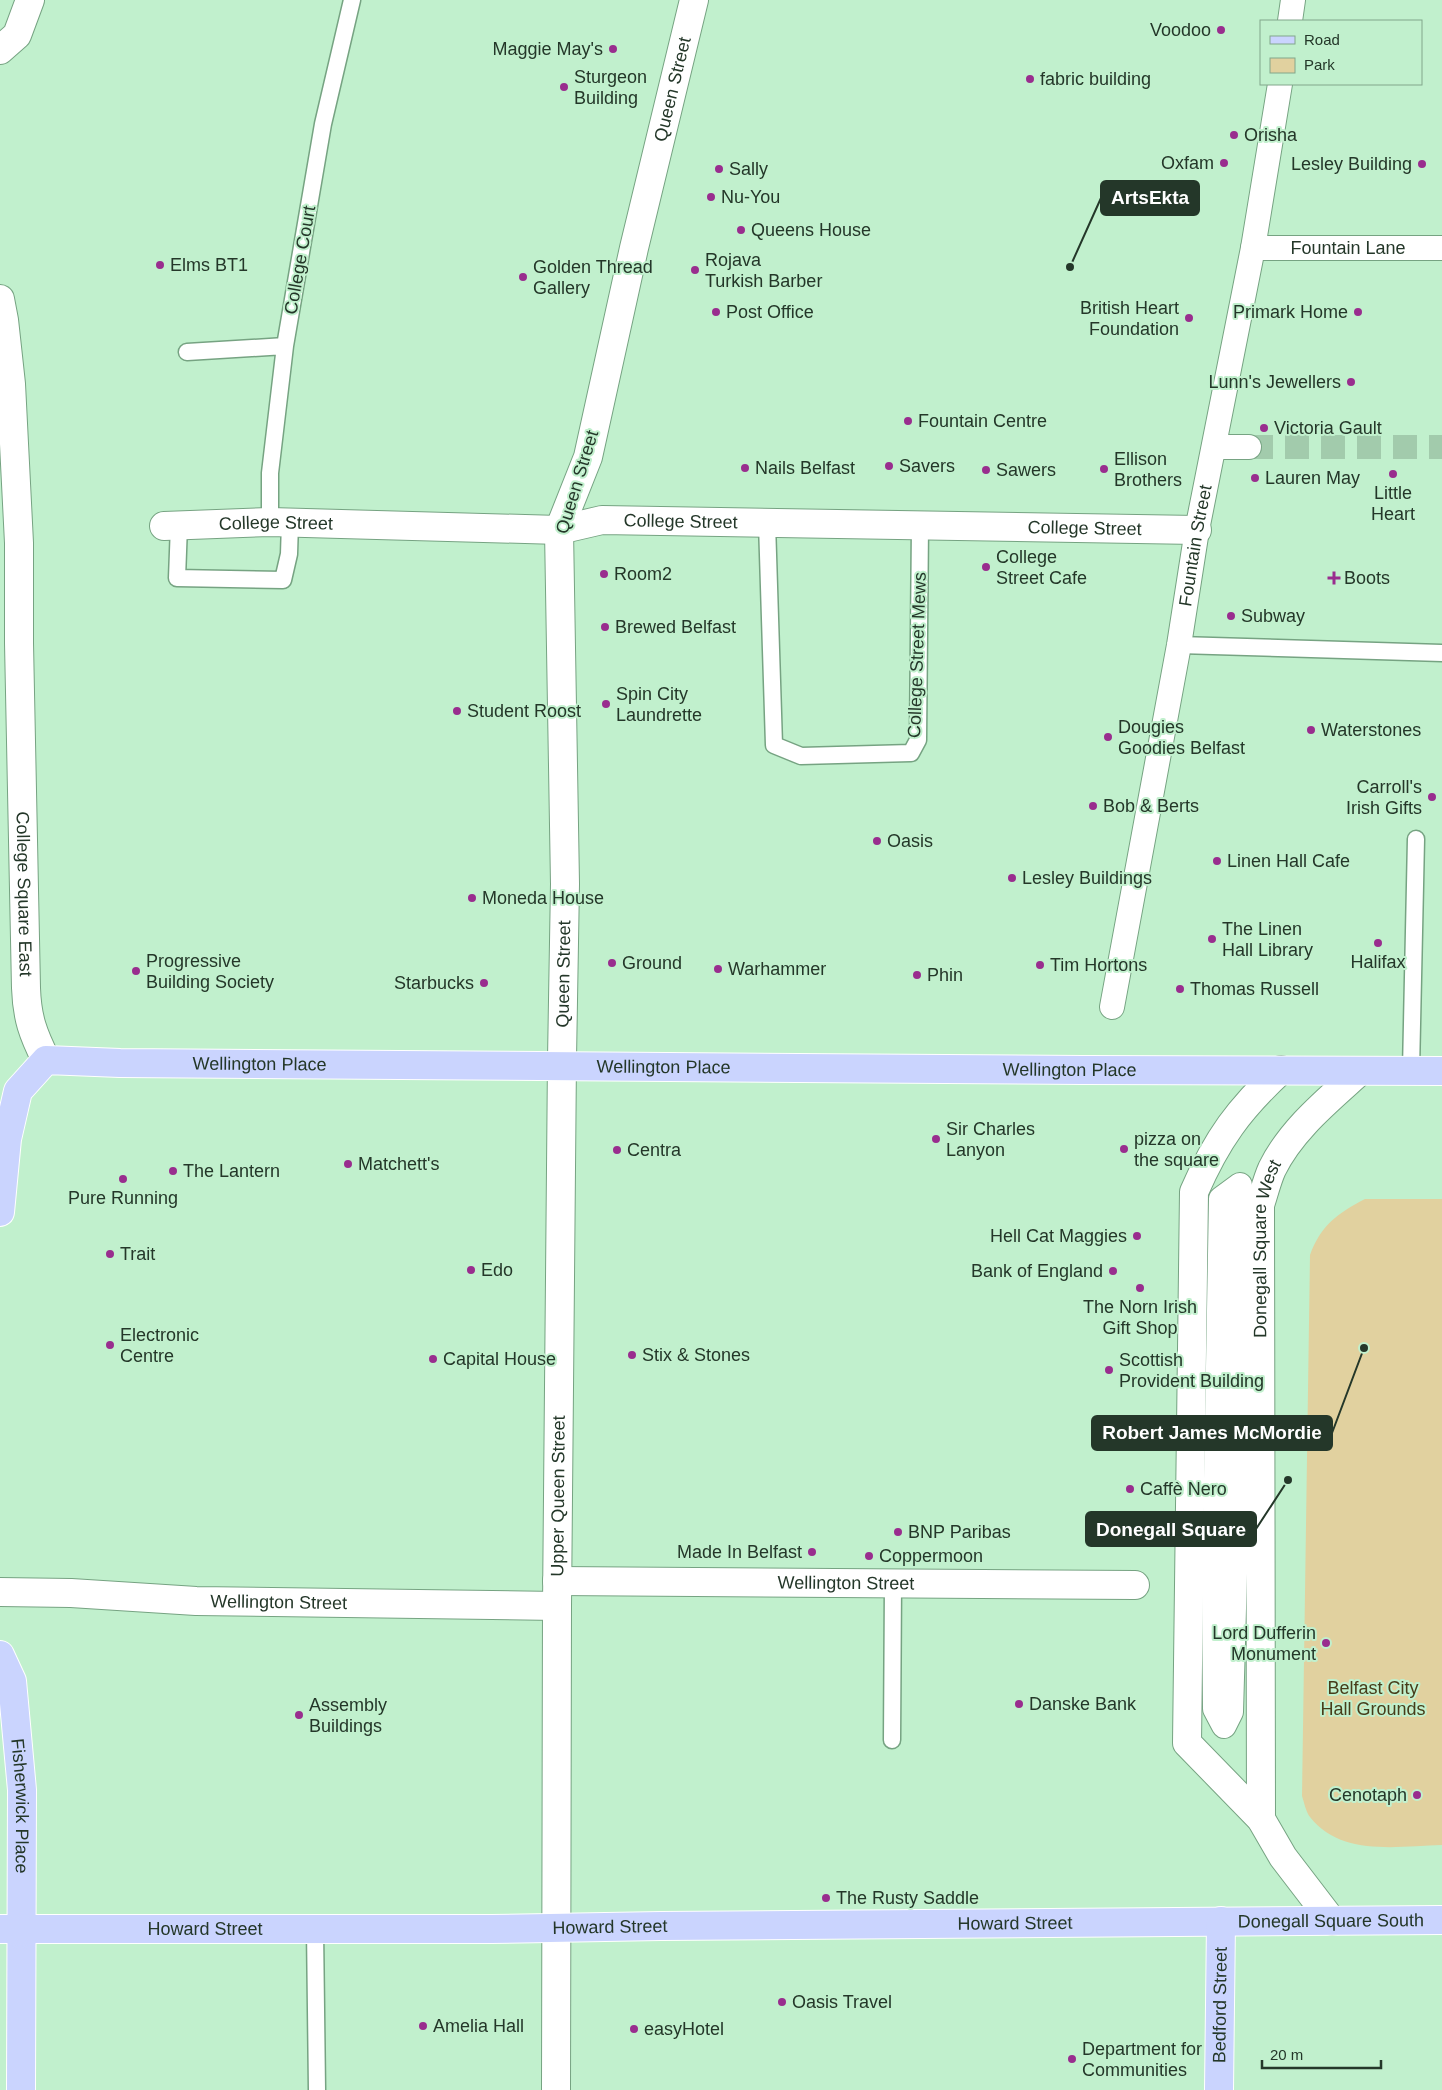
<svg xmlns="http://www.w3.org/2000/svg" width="1442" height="2090" font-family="Helvetica,sans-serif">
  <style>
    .green { fill: #e1d19f }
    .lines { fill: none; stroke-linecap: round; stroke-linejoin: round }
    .pedestrian-tunnel { stroke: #a2cbac; stroke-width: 24; stroke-dasharray: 24 12; stroke-linecap: butt }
    .service-casing { stroke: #76a382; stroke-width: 19 }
    .pedestrian-casing { stroke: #76a382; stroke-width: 26 }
    .minor-casing { stroke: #76a382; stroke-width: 30 }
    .tertiary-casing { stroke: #76a382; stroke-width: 30 }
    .secondary-casing { stroke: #76a382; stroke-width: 30 }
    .primary-casing { stroke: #fff; stroke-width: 30 }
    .service { stroke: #fff; stroke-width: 16 }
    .pedestrian { stroke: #fff; stroke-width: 24 }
    .minor { stroke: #fff; stroke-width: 28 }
    .tertiary { stroke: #fff; stroke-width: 28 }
    .secondary { stroke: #fff; stroke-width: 28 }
    .primary { stroke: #cad4fe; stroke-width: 28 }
    .poi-dot { fill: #992d8e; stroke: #c1f0cd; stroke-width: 2 }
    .labels { text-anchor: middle; stroke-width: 4; stroke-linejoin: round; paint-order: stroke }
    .poi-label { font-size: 18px; fill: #243729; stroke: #c1f0cd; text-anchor: start }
    .street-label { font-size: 18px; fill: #243729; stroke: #c1f0cd }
    .park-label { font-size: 18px; fill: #473c19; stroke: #c1f0cd }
    .leader { fill: none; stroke: #243729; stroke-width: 2 }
    .callout-dot { fill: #243729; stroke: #c1f0cd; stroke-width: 2 }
    .callout { fill: #243729; stroke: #243729; stroke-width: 2 }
    .callout-label { font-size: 19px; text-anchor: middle; font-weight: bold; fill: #fff }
  </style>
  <rect width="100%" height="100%" fill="#c1f0cd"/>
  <path class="green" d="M1365 1199H1442V1845C1398 1846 1341 1857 1310 1817 1306 1812 1304 1802 1302 1796L1310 1255C1321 1225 1338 1213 1365 1199Z"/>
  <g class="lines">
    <path class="pedestrian-tunnel" d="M1249 447H1442"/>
    <g class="service-casing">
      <path id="service" d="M187 352 285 346
        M270 522V473L285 346 323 124 352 0
        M767 523 774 745 801 756 911 753 918 740 920 525
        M179 525 177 578 283 580 289 554 290 523
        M1179 645 1442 653
        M1411 1070 1416 839
        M892 1740 893 1583
        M315 1929 317 2090"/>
    </g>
    <g class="pedestrian-casing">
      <g id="pedestrian">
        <path d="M1290 21 1293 0"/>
        <path id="s1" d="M1253 248H1442"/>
        <path d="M1214 447H1249"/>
        <path id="s2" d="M1112 1007 1179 645 1197 530 1253 248 1280 84"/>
        <path d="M1240 1185V1400L1231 1712 1224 1726 1215 1709 1214 1591 1221 1199Z"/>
      </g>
    </g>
    <g class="minor-casing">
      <g id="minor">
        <path d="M0 50 17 35 30 0"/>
        <path id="s3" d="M164 526 270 522 559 530 602 520 1197 530"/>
        <path d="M1281 1070C1239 1109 1217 1139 1194 1192L1187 1743 1261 1819 1283 1857 1332 1921"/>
        <path id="s4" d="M557 1581 1135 1585"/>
        <path id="s5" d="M0 1592 71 1593 196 1601 557 1606"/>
        <path id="s6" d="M1261 1819 1260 1205C1264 1193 1267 1180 1272 1169 1291 1130 1327 1101 1359 1072"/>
        <path id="s7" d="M556 2090 557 1606 562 1059"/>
      </g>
    </g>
    <g class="tertiary-casing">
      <g id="tertiary">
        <path id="s8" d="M562 1059 565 884 559 530 588 457 634 248 694 0"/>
      </g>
    </g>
    <g class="secondary-casing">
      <g id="secondary">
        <path id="s9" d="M0 299 4 320 11 384 19 543V643L26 988C27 1018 33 1034 46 1060"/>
      </g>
    </g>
    <g class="primary-casing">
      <g id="primary">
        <path id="s10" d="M0 1212 7 1139 18 1091 46 1060 120 1063 1083 1070 1442 1071"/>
        <path id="s11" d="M0 1655 12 1681 22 1790 21 2090"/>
        <path id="s12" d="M0 1929H491L661 1926 1442 1920"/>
        <path id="s13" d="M1219 2090 1221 1921"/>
      </g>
    </g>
    <use href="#service" class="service"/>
    <use href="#pedestrian" class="pedestrian"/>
    <use href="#minor" class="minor"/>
    <use href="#tertiary" class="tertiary"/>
    <use href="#secondary" class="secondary"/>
    <use href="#primary" class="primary"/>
  </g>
  <g class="poi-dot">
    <circle cx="1221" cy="30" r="5"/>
    <circle cx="613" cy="49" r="5"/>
    <circle cx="1030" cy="79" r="5"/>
    <circle cx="564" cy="87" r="5"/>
    <circle cx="1234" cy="135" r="5"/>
    <circle cx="1224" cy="163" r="5"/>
    <circle cx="1422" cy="164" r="5"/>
    <circle cx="719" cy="169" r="5"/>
    <circle cx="711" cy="197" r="5"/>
    <circle cx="741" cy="230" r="5"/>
    <circle cx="160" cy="265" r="5"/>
    <circle cx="695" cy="270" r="5"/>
    <circle cx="523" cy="277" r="5"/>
    <circle cx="716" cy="312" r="5"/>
    <circle cx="1358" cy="312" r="5"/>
    <circle cx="1189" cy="318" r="5"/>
    <circle cx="1351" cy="382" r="5"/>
    <circle cx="908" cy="421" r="5"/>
    <circle cx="1264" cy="428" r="5"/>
    <circle cx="889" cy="466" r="5"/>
    <circle cx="745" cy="468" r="5"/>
    <circle cx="1104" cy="469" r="5"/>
    <circle cx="986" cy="470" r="5"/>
    <circle cx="1393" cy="474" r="5"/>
    <circle cx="1255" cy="478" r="5"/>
    <circle cx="986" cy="567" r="5"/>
    <circle cx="604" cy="574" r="5"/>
    <path d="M1331.5 570.5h5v5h5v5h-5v5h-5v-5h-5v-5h5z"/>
    <circle cx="1231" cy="616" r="5"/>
    <circle cx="605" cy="627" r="5"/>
    <circle cx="606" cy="704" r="5"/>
    <circle cx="457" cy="711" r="5"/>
    <circle cx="1311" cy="730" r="5"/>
    <circle cx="1108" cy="737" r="5"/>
    <circle cx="1432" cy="797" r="5"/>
    <circle cx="1093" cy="806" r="5"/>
    <circle cx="877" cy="841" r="5"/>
    <circle cx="1217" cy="861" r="5"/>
    <circle cx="1012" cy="878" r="5"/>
    <circle cx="472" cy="898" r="5"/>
    <circle cx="1212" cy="939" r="5"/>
    <circle cx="1378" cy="943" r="5"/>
    <circle cx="612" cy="963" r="5"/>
    <circle cx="1040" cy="965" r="5"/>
    <circle cx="718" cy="969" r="5"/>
    <circle cx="136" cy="971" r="5"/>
    <circle cx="917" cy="975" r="5"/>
    <circle cx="484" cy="983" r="5"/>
    <circle cx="1180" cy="989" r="5"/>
    <circle cx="936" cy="1139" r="5"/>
    <circle cx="1124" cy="1149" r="5"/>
    <circle cx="617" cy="1150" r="5"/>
    <circle cx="348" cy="1164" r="5"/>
    <circle cx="173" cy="1171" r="5"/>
    <circle cx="123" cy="1179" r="5"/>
    <circle cx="1137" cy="1236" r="5"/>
    <circle cx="110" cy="1254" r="5"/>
    <circle cx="471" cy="1270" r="5"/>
    <circle cx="1113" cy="1271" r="5"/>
    <circle cx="1140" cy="1288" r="5"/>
    <circle cx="110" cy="1345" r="5"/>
    <circle cx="632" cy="1355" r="5"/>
    <circle cx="433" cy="1359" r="5"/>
    <circle cx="1109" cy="1370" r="5"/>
    <circle cx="1130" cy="1489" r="5"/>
    <circle cx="898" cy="1532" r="5"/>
    <circle cx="812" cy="1552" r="5"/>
    <circle cx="869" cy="1556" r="5"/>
    <circle cx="1326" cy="1643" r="5"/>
    <circle cx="1019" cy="1704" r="5"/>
    <circle cx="299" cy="1715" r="5"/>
    <circle cx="1417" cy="1795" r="5"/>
    <circle cx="826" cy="1898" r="5"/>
    <circle cx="782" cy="2002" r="5"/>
    <circle cx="423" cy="2026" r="5"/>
    <circle cx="634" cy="2029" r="5"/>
    <circle cx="1072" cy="2059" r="5"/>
  </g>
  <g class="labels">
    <g class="poi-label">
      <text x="1211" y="36" text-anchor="end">Voodoo</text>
      <text x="603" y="55" text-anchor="end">Maggie May's</text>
      <text x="574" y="83">Sturgeon<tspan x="574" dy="21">Building</tspan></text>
      <text x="1040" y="85">fabric building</text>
      <text x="1244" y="141">Orisha</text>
      <text x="1214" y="169" text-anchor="end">Oxfam</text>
      <text x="1412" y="170" text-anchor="end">Lesley Building</text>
      <text x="729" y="175">Sally</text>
      <text x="721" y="203">Nu-You</text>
      <text x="751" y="236">Queens House</text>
      <text x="705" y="266">Rojava<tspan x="705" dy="21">Turkish Barber</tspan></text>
      <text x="170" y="271">Elms BT1</text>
      <text x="533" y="273">Golden Thread<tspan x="533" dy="21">Gallery</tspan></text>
      <text x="1179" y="314" text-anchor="end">British Heart<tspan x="1179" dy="21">Foundation</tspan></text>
      <text x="726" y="318">Post Office</text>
      <text x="1348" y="318" text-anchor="end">Primark Home</text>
      <text x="1341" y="388" text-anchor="end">Lunn's Jewellers</text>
      <text x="918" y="427">Fountain Centre</text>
      <text x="1274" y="434">Victoria Gault</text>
      <text x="1114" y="465">Ellison<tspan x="1114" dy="21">Brothers</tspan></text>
      <text x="899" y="472">Savers</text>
      <text x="755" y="474">Nails Belfast</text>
      <text x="996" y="476">Sawers</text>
      <text x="1265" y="484">Lauren May</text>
      <text x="1393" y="499" text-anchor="middle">Little<tspan x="1393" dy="21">Heart</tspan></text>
      <text x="996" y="563">College<tspan x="996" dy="21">Street Cafe</tspan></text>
      <text x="614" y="580">Room2</text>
      <text x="1344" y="584">Boots</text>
      <text x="1241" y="622">Subway</text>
      <text x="615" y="633">Brewed Belfast</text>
      <text x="616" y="700">Spin City<tspan x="616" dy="21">Laundrette</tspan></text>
      <text x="467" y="717">Student Roost</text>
      <text x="1118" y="733">Dougies<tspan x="1118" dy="21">Goodies Belfast</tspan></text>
      <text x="1321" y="736">Waterstones</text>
      <text x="1422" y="793" text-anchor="end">Carroll's<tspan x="1422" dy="21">Irish Gifts</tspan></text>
      <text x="1103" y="812">Bob &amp; Berts</text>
      <text x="887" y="847">Oasis</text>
      <text x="1227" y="867">Linen Hall Cafe</text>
      <text x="1022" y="884">Lesley Buildings</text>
      <text x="482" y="904">Moneda House</text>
      <text x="1222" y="935">The Linen<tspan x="1222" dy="21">Hall Library</tspan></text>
      <text x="146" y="967">Progressive<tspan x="146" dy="21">Building Society</tspan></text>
      <text x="1378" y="968" text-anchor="middle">Halifax</text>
      <text x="622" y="969">Ground</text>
      <text x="1050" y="971">Tim Hortons</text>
      <text x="728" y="975">Warhammer</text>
      <text x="927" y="981">Phin</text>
      <text x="474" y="989" text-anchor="end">Starbucks</text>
      <text x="1190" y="995">Thomas Russell</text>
      <text x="946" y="1135">Sir Charles<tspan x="946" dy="21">Lanyon</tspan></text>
      <text x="1134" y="1145">pizza on<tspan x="1134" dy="21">the square</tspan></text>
      <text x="627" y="1156">Centra</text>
      <text x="358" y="1170">Matchett's</text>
      <text x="183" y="1177">The Lantern</text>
      <text x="123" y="1204" text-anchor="middle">Pure Running</text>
      <text x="1127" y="1242" text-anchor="end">Hell Cat Maggies</text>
      <text x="120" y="1260">Trait</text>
      <text x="481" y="1276">Edo</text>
      <text x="1103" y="1277" text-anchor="end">Bank of England</text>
      <text x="1140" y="1313" text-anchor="middle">The Norn Irish<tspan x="1140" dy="21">Gift Shop</tspan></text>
      <text x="120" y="1341">Electronic<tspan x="120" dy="21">Centre</tspan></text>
      <text x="642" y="1361">Stix &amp; Stones</text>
      <text x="443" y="1365">Capital House</text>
      <text x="1119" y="1366">Scottish<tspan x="1119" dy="21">Provident Building</tspan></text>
      <text x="1140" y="1495">Caffè Nero</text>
      <text x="908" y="1538">BNP Paribas</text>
      <text x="802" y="1558" text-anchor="end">Made In Belfast</text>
      <text x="879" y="1562">Coppermoon</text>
      <text x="1316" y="1639" text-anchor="end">Lord Dufferin<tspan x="1316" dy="21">Monument</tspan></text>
      <text x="1029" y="1710">Danske Bank</text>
      <text x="309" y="1711">Assembly<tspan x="309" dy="21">Buildings</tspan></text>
      <text x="1407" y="1801" text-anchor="end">Cenotaph</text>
      <text x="836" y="1904">The Rusty Saddle</text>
      <text x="792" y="2008">Oasis Travel</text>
      <text x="433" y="2032">Amelia Hall</text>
      <text x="644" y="2035">easyHotel</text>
      <text x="1082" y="2055">Department for<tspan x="1082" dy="21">Communities</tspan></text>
    </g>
    <g class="street-label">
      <text dy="6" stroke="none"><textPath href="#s8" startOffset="985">Queen Street</textPath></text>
      <text dy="6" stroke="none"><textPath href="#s1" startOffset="95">Fountain Lane</textPath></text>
      <text transform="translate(300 260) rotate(-80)" y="6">College Court</text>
      <text transform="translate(577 482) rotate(-73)" y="6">Queen Street</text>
      <text dy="6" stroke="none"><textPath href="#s3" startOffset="518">College Street</textPath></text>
      <text dy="6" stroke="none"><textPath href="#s3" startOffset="112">College Street</textPath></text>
      <text dy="6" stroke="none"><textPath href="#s3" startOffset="922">College Street</textPath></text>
      <text dy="6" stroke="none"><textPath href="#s2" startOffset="469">Fountain Street</textPath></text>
      <text transform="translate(917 655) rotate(-88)" y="6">College Street Mews</text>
      <text dy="6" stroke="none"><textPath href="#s9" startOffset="596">College Square East</textPath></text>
      <text dy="6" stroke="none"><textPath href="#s8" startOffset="85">Queen Street</textPath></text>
      <text dy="6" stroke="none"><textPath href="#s10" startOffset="378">Wellington Place</textPath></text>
      <text dy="6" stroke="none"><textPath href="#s10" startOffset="782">Wellington Place</textPath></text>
      <text dy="6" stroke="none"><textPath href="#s10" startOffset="1188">Wellington Place</textPath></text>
      <text dy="6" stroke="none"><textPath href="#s6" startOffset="571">Donegall Square West</textPath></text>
      <text dy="6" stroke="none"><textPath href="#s7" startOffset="594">Upper Queen Street</textPath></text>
      <text dy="6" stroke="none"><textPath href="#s4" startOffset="289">Wellington Street</textPath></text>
      <text dy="6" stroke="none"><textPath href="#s5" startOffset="279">Wellington Street</textPath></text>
      <text dy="6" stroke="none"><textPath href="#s11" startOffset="154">Fisherwick Place</textPath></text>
      <text dy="6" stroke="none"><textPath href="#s12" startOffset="1331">Donegall Square South</textPath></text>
      <text dy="6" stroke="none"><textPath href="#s12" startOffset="1015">Howard Street</textPath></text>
      <text dy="6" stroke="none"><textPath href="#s12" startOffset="610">Howard Street</textPath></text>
      <text dy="6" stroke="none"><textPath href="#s12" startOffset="205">Howard Street</textPath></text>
      <text dy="6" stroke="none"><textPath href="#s13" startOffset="85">Bedford Street</textPath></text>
    </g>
    <g class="park-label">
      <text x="1373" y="1694">Belfast City<tspan x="1373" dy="21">Hall Grounds</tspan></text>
    </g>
  </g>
  <path class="leader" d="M1070 267L1101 198M1364 1348L1332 1433M1288 1480L1256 1529"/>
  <g class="callout-dot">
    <circle cx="1070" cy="267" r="5"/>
    <circle cx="1364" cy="1348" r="5"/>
    <circle cx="1288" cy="1480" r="5"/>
  </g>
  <g class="callout">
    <rect x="1101" y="181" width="98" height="34" rx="5"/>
    <rect x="1092" y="1416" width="240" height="34" rx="5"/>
    <rect x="1086" y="1512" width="170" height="34" rx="5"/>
  </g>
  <g class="callout-label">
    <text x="1150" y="204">ArtsEkta</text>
    <text x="1212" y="1439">Robert James McMordie</text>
    <text x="1171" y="1536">Donegall Square</text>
  </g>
  <rect x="1260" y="20" width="162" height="65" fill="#c1f0cd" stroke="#82a68b"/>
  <rect x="1270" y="36" width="25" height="8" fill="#cad4fe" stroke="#82a68b"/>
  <text x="1304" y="45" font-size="15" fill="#243729">Road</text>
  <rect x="1270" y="58" width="25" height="15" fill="#e1d19f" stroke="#82a68b"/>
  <text x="1304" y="70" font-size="15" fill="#243729">Park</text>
  <path d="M1262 2060v8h119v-8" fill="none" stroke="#243729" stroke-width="2.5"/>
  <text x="1270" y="2060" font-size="15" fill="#243729" stroke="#c1f0cd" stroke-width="4" paint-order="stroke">20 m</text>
</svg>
